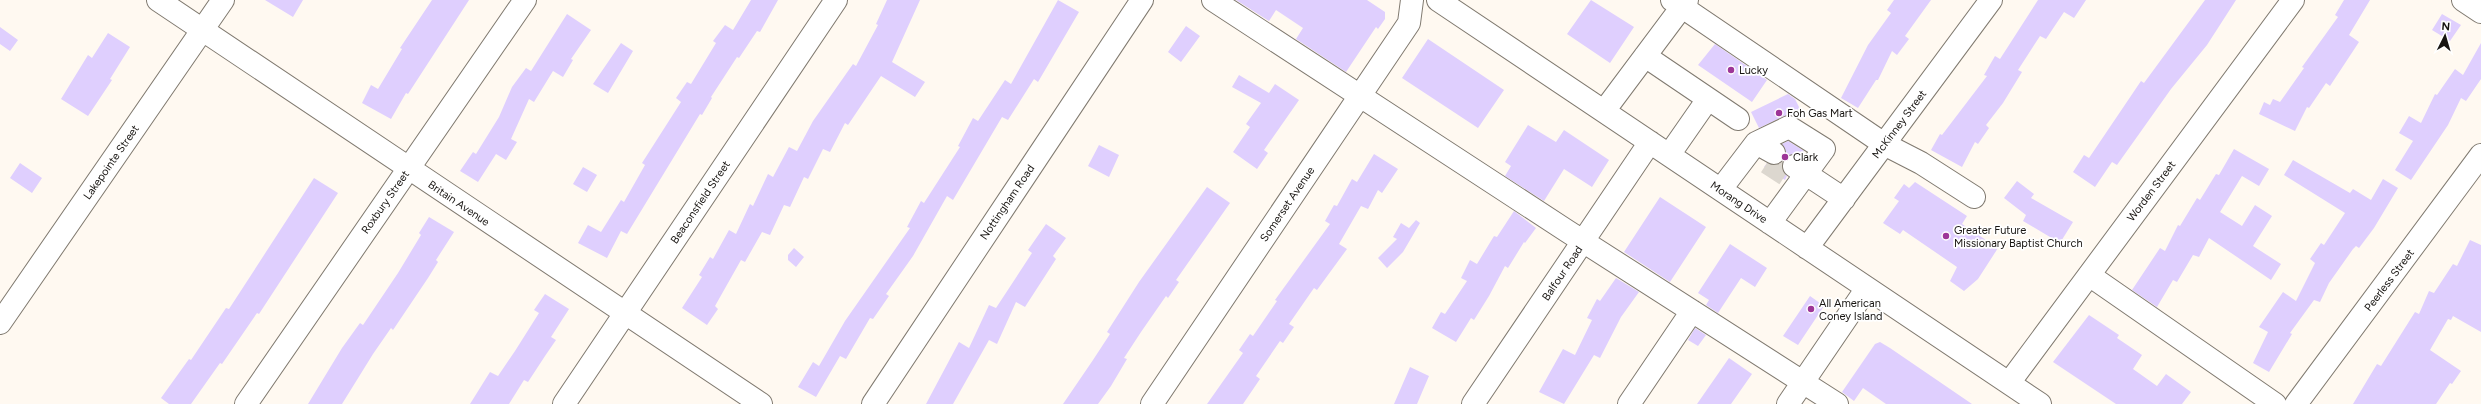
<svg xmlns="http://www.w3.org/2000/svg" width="2481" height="404" font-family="Figtree,sans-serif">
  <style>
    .building { fill: #dfcffe }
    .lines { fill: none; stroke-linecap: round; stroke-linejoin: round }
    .minor-tunnel { stroke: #dcd7cf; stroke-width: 22; stroke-dasharray: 22 11; stroke-linecap: butt }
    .minor-casing { stroke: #807a70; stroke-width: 24 }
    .minor { stroke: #fff; stroke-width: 22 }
    .poi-dot { fill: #9d3598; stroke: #fff; stroke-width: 1.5 }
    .labels { text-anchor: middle; stroke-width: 3.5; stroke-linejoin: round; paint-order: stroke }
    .poi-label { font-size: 11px; fill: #171411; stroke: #fff; text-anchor: start }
    .street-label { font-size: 11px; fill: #171411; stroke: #fff }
  </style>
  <rect width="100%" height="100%" fill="#fff9f1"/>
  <path class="building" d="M265 0H303L293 17Z
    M432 0H469L408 94 406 93 391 119 362 103 371 85 378 89 402 49 400 48Z
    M751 0H778L760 32 757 31 739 58 737 57 711 97 712 98 702 115 700 114 627 234 621 231 607 258 578 243 588 225 601 232 621 200 624 202 645 165 642 163 681 102 676 98 687 82 691 84 716 43 713 41 725 25 733 30Z
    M887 0H920L892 62 925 82 915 97 881 76 848 125 845 123 830 152 823 149 808 179 804 177 790 207 784 205 770 235 762 232 745 262 741 260 715 306 718 309 707 325 682 308 702 277 699 275 710 257 713 259 729 230 736 234 750 204 753 206 768 174 773 177 789 147 797 151 813 121 853 64 856 66 878 25 876 24Z
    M1058 0 1079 12 1038 82 1034 79 1008 120 1002 117 953 200 947 196 913 256 886 294 889 296 873 319 870 318 846 359 840 356 816 397 798 387 813 362 819 366 845 321 910 228 907 227 921 201 924 203 960 147 958 146 973 118 978 121 1005 80 1011 84Z
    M1236 0H1367L1385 12V19L1378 29 1376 27 1346 72 1296 39 1303 28 1276 10 1269 21Z
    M1591 0 1634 27 1610 63 1567 34Z
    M1894 0H1931L1905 36 1909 39 1897 55 1892 51 1878 80H1876L1858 108 1841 98 1868 45 1891 13 1887 10Z
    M2038 0H2086L2074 18 2064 12 2046 39 2040 36 2018 70 2022 72 2003 103 1986 125 1989 128 1978 144 1975 142 1962 167 1931 150 1940 134 1942 135 1987 76 1984 75 1995 56 2000 59Z
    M2205 0H2236L2207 45 2171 89 2117 165 2112 162 2095 187 2073 172 2084 155 2089 158 2141 81 2144 83Z
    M2344 0H2370L2349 35 2359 42 2330 86 2326 83 2309 108 2307 107 2295 131 2259 114 2264 102 2270 105 2273 99 2280 102 2304 68 2302 67 2338 17 2335 15Z
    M567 14 591 30 571 59 573 60 563 77 553 71 534 102 529 99 511 139 517 142 506 160 496 154 478 182 460 171 473 152 476 154 499 117 512 87 526 68 531 71Z
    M2442 14 2461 25 2450 41 2432 30Z
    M1186 26 1200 36 1181 62 1168 52Z
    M0 27 18 40 10 51 0 44Z
    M108 33 130 47 110 79 112 80 88 116 61 99 88 55 92 58Z
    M1428 39 1504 90 1478 128 1402 78Z
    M621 43 633 51 608 93 593 84Z
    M2481 43V79L2466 101 2461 98 2448 125 2411 180 2395 170 2413 141 2399 133 2409 116 2421 123 2435 94 2437 95 2455 69 2463 75Z
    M1715 44 1767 80 1752 102 1698 65Z
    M1239 75 1269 93 1275 84 1299 100 1264 150 1268 153 1257 169 1233 152 1250 127 1246 124 1261 103 1232 87Z
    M1788 94 1795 99 1803 115 1797 117 1790 115 1784 116 1759 128 1751 112Z
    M1528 125 1556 142 1564 130 1609 160 1592 187 1564 169 1544 201 1505 176 1511 166 1505 162Z
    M1788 141 1804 151 1801 156 1794 154 1785 157 1786 152 1782 144Z
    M1099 145 1119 155 1109 177 1088 166Z
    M2234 149 2269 169 2259 186 2242 176 2220 212 2242 226 2255 205 2272 216 2253 246 2281 264 2271 280 2209 238 2199 257 2193 255 2177 282 2173 280 2157 307 2132 290 2160 248 2165 251 2178 225 2180 226 2197 198 2200 200 2216 174 2219 175Z
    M1374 154 1398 169 1382 193 1378 190 1368 209 1361 206 1339 244 1347 249 1317 290 1314 288 1289 324 1294 327 1283 343 1280 341 1256 376 1260 379 1243 404H1207L1243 353 1239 350 1250 334 1253 336 1277 301 1275 300 1330 224 1325 221 1334 205 1337 206 1352 179 1357 182Z
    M2293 160 2350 193 2353 189 2371 200 2383 179 2398 188 2374 228 2359 248 2356 246 2353 249 2329 283 2320 302 2314 300 2290 333 2292 334 2269 372 2253 363 2268 332 2259 327 2283 292 2296 301 2315 263 2310 259 2321 243 2324 245 2345 213 2284 175Z
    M1783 161V171L1787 176 1785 180 1764 167 1767 163 1775 165Z
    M20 163 42 178 32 193 10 178Z
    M583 167 597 175 587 192 573 184Z
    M314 178 338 193 259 314 257 313 222 364 220 363 191 404H169L161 398 189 359 191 360 226 308 229 309Z
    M2017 181 2034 194 2031 198 2073 222 2060 243 2023 221 2026 215 2004 198Z
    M1915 182 1967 216 1962 224 1998 248 1978 279 1964 291 1950 281 1957 267 1903 230 1900 234 1883 223 1899 201 1894 198 1904 184 1909 188Z
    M1207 187 1230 203 1176 280 1179 282 1168 298 1166 296 1141 332 1124 358 1127 359 1111 386 1098 404H1063L1093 360 1110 334 1107 332 1139 282Z
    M1660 197 1706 227 1670 282 1624 252Z
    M1514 211 1536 228 1525 243 1524 242 1508 268 1505 266 1489 296 1474 320 1471 318 1456 342 1432 328 1441 312 1445 314 1467 281 1461 278 1470 260 1477 264 1494 236 1497 237Z
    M429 217 454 232 436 260 438 262 428 278 393 330 391 328 373 354 342 404H308L342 348 360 323 363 325 398 273 421 235 419 233Z
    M1416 220 1420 223 1403 252 1387 268 1378 258 1397 239 1393 237 1401 223 1409 228Z
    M1046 224 1066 238 1053 256 1056 259 1025 307 1016 302 997 344 989 340 953 404H926L959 342 969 348 989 305 996 308 1032 253 1028 250Z
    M2470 240 2481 245V332L2453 316 2451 320 2448 319 2430 350 2461 371 2452 384 2450 383 2436 404H2353L2377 364 2381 366 2415 312 2419 314 2429 291 2434 293 2453 264 2457 266Z
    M1730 244 1767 268 1755 287 1741 278 1718 313 1706 305 1709 300 1698 293Z
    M794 248 804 257 796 267 788 260V255Z
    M1616 278 1639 292 1621 317 1600 358 1594 355 1564 404 1539 392 1563 349 1575 355 1592 320 1587 318 1597 299 1600 301Z
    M545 294 569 309 551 337 556 340 545 356 528 382 524 380 509 404H470L490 372 498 376 515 351 539 313 534 310Z
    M1810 296 1824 306 1798 345 1783 336Z
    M2089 315 2119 335 2117 338 2142 355 2133 369 2157 386 2166 374 2191 392 2182 404H2116L2053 362Z
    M1695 328 1706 335 1698 346 1688 340Z
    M1880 342 1890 348 1972 404H1886L1863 388 1854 401 1842 392 1875 344Z
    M1729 358 1752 374 1731 404H1697Z
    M1410 367 1429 376 1417 404H1394Z"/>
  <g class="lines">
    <path class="minor-tunnel" d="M1767 163 1787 176"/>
    <g class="minor-casing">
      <path id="minor" d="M158 0 761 404
        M1213 0 1567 231 1837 404
        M1438 0 2040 404
        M1672 0 1884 144 1921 163 1974 197
        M2463 0 2481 12
        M1645 56 1738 119
        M1604 111 1687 0
        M1756 143 1789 127 1824 149 1770 223
        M1669 155 1708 99
        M1794 166 1844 199
        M1721 189 1756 143 1774 153
        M1807 248 1991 0
        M2089 275 2275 404
        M0 323 223 0
        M2009 383 2293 0
        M246 404 525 0
        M564 404 836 0
        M873 404 1142 0
        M1152 404 1409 23 1412 0
        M1473 404 1650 142
        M1629 404 1692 311
        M1788 404 1867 288
        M2296 404 2481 155"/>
    </g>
    <use href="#minor" class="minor"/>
  </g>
  <g class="poi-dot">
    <circle cx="1731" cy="70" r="4"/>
    <circle cx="1779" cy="113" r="4"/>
    <circle cx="1785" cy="157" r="4"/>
    <circle cx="1946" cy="236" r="4"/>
    <circle cx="1811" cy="309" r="4"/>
  </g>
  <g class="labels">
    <g class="poi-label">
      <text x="1739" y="74">Lucky</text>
      <text x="1787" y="117">Foh Gas Mart</text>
      <text x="1793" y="161">Clark</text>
      <text x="1954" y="234">Greater Future<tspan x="1954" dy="13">Missionary Baptist Church</tspan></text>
      <text x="1819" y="307">All American<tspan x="1819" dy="13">Coney Island</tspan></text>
    </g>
    <g class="street-label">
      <text transform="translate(1899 124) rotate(-53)" y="4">McKinney Street</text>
      <text transform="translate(111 162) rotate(-55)" y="4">Lakepointe Street</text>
      <text transform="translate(2151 191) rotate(-53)" y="4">Worden Street</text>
      <text transform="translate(385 202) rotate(-55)" y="4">Roxbury Street</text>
      <text transform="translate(700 202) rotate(-56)" y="4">Beaconsfield Street</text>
      <text transform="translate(1007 202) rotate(-56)" y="4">Nottingham Road</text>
      <text transform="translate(1739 202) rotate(34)" y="4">Morang Drive</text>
      <text transform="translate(459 203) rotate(34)" y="4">Britain Avenue</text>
      <text transform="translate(1287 204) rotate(-56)" y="4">Somerset Avenue</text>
      <text transform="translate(1562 273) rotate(-56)" y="4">Balfour Road</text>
      <text transform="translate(2389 280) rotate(-53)" y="4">Peerless Street</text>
    </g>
  </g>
  <g transform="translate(2445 36) rotate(5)" stroke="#ffffff" stroke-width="3" paint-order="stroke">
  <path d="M0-3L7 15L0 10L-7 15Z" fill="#171411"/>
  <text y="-6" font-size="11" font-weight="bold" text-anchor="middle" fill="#171411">N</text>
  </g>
</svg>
